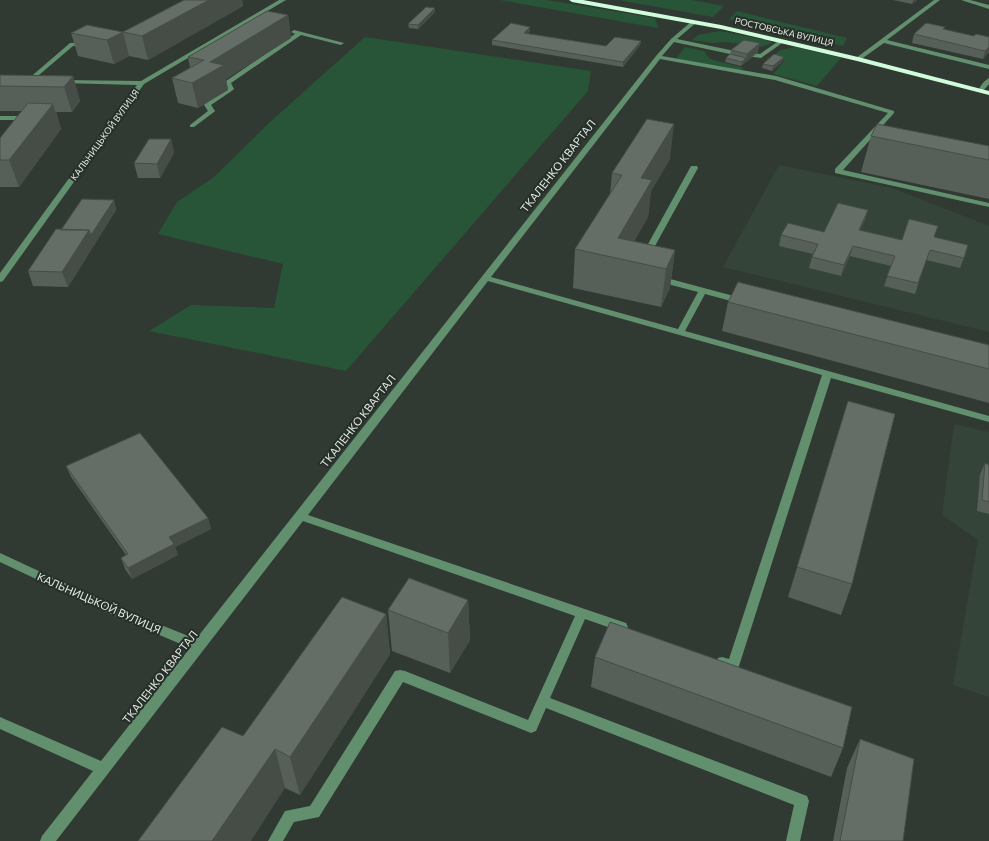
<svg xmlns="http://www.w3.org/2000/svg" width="989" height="841" font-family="Commissioner,sans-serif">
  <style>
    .built { fill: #354438 }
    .green { fill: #285537 }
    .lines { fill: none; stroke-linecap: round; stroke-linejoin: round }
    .minor { fill: #62906f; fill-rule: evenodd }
    .highway { fill: #cffcdb; fill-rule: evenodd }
    .wall { fill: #565f58 }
    .shaded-wall { fill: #464d47 }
    .building { fill: #646e66; stroke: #464d47 }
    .labels { text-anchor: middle; stroke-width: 4; stroke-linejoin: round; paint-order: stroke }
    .far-street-label { font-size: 9px; fill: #e6ece7; stroke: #262f28 }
    .street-label { font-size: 11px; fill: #e6ece7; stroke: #262f28 }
  </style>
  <rect width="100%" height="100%" fill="#303932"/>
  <path class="built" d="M779 165 892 188 989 226V332L723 267Z
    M954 424 989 432V697L953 685 978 540 942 515Z"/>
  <path class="green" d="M500 0H547L655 18 658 28Z
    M618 0H692L724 6 713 17Z
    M737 11 847 38 843 46 729 19Z
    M720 31 766 40 773 43 760 47 726 42 712 43 692 40 698 35Z
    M365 37 591 71 588 91 346 371 149 331 191 305 274 308 283 264 158 234 177 202 214 177 270 122Z
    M685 47 704 51 710 59 744 68 741 70 676 59Z
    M795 47 841 58 817 86 773 74 785 60 773 57 780 50Z"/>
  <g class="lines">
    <path class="minor" d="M279 0H286L144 84 3 281 0 282V273L137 85 62 83 59 81 60 80 141 81Z
      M934 0H940L887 40 989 65V69L884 43 860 60H856V58Z
      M961 0H970L989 5V9Z
      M692 21 697 22 677 39 730 50 760 54 780 40 785 41 761 58 730 54 674 42 662 56 776 76 894 111V113L843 170 989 203V207L835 173V169L888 113 775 80 660 59 491 277 678 329 698 292 656 281 655 279 656 277 659 276 745 299 746 301 742 304 705 294 685 331 989 416V422L831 378 739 666 737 670 733 671 718 666 716 662 718 658 722 657 729 659 822 375 488 281 308 515 626 623 628 627 626 631 622 632 585 619 550 698 807 796 809 801 800 841H786L794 805 546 708 536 731 531 733 403 682 319 817 294 822 283 841H268L285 811 310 806 395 671 400 670 405 671 528 720 575 616 303 521 56 841H40L42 836 93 771 0 729V717L101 761 190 648 108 613 0 562V553L116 607 196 639 656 56 671 39Z
      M294 30 344 43 341 45 301 35 231 83 234 89 233 90 211 105 215 111 214 112 194 127H190V125L208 111 204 105 205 104 228 88 225 82 226 81 295 34 291 32Z
      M86 42 89 44 88 45 73 46 32 81 27 80 70 43Z
      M989 78V84L983 91H979C978 88 985 80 989 78Z
      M0 116H30L33 118 30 120H0Z
      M691 166H697L698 168 650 255 649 257H643L642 255Z"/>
    <path class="highway" d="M569 0H583L721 25 858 57 989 91V95L857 61 721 29 572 2Z"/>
  </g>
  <path class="wall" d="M184 0H242L243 6 148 60 129 56 114 64 78 56 71 33 123 32Z
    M893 0H917L912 4Z
    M435 12 418 29 409 28 408 24Z
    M288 15 291 38 226 79 228 90 198 108 178 103 172 78 190 68 188 57Z
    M945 27 944 30 989 52 983 59 912 43 914 34Z
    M530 31 527 34 606 46 641 41 640 45 623 67 492 45V40Z
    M731 50 758 52 741 66 725 62 726 58 730 54Z
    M783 61 772 71 762 68 763 64Z
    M0 75 73 76 80 101 72 112H56L61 129 19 187H0V138L22 111H0Z
    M871 136 989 146V199L861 172Z
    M171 139 174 153 160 178H138L134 163Z
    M670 159 651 191 648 217 634 241 675 250 670 288 661 307 573 288 575 249 610 194 612 173Z
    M114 200 116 210 68 287 33 286 28 271 61 230Z
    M868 210 865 220 860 230 902 240 934 237 964 258 960 268 926 260 915 294 884 286 891 266 850 256 841 276 809 268 812 257 813 254 779 246 781 235 824 232Z
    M728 302 989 345V403L722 331Z
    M848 401 852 584 841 615 788 597Z
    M985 463 989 465V514L977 511 980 474Z
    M66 466 208 518 211 529 175 547 178 555 132 579 125 569 121 558 126 555 71 477Z
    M468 600 470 640 450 673 392 651 388 610Z
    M386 614 390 654 300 795 285 788 243 736Z
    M595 657 843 748 831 777 591 687Z
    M860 739 903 841H833L847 768Z"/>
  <path class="shaded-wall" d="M209 0H242L243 6 148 60 142 36Z
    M913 0H917L912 4Z
    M435 8V12L418 29V25Z
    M288 15 291 38 226 79 228 90 198 108 192 83 210 62Z
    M530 27V31L524 37V33Z
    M123 32 129 56 114 64 107 40Z
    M641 41 640 45 623 67V62Z
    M760 43 758 52 745 63 747 54Z
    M989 47V52L983 59 985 51Z
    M784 57 783 61 772 71 773 66Z
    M746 58 745 63 741 66 742 62Z
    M73 76 80 101 72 112 64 87Z
    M53 104 61 129 19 187 9 160Z
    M674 124 670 159 651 191 648 217 624 260 618 238 641 178Z
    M171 139 174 153 160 178 157 164Z
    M114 200 116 210 68 287 62 272 89 230Z
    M868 210 865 220 856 240 859 230Z
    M853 246 850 256 841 276 844 265Z
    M675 250 670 288 661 307 666 269Z
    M208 518 211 529 175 547 178 555 132 579 128 568 169 537Z
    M468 600 470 640 450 673 448 633Z
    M386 614 390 654 300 795 290 757Z
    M275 749 285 788 251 841H212Z"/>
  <path class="building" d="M184 0H209L142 36 123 32 107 40 71 33 87 25 123 32Z
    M426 7 435 8 418 25 408 24Z
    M267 11 288 15 210 62 224 65 192 83 172 78 204 60 188 57Z
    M511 23 530 27 524 33 606 46 615 37 641 41 623 62 492 40Z
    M926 23 945 27 943 29 974 36 976 34 989 37V47L985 51 914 34Z
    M744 40 760 43 747 54 731 50Z
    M730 54 746 58 742 62 726 58Z
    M774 54 784 57 773 66 763 64Z
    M0 75 73 76 64 87 0 86Z
    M28 103 53 104 9 160H0V138Z
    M647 119 674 124 641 178 652 180 618 238 675 250 666 269 575 249 622 175 612 173Z
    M877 124 989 146V160L871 136Z
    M149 139H171L157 164 134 163Z
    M82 199 114 200 91 235 89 230H61Z
    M838 203 868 210 859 230 902 240 909 219 938 226 934 237 968 245 964 258 930 250 918 283 887 276 895 256 853 246 844 265 812 257 818 244 781 235 788 223 824 232Z
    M56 229 89 230 62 272 28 271Z
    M738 282 989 345V369L728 302Z
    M848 401 895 414 852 584 797 567Z
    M140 433 208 518 169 537 174 544 128 568 121 558 128 554 66 466Z
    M985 463 989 465V502L982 500Z
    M409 578 468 600 448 633 388 610Z
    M342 597 386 614 290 757 275 749 212 841H138L222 727 243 736Z
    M610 622 852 707 843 748 595 657Z
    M860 739 914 759 903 841H840Z"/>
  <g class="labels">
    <g class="far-street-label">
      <text transform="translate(784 32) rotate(13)" y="3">РОСТОВСЬКА ВУЛИЦЯ</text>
      <text transform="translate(105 135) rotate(-54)" y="3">КАЛЬНИЦЬКОЙ ВУЛИЦЯ</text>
    </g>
    <g class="street-label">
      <text transform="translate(558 166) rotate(-52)" y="4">ТКАЛЕНКО КВАРТАЛ</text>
      <text transform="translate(358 421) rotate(-52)" y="4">ТКАЛЕНКО КВАРТАЛ</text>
      <text transform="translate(99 603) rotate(24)" y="4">КАЛЬНИЦЬКОЙ ВУЛИЦЯ</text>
      <text transform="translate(160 677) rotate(-52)" y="4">ТКАЛЕНКО КВАРТАЛ</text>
    </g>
  </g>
</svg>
